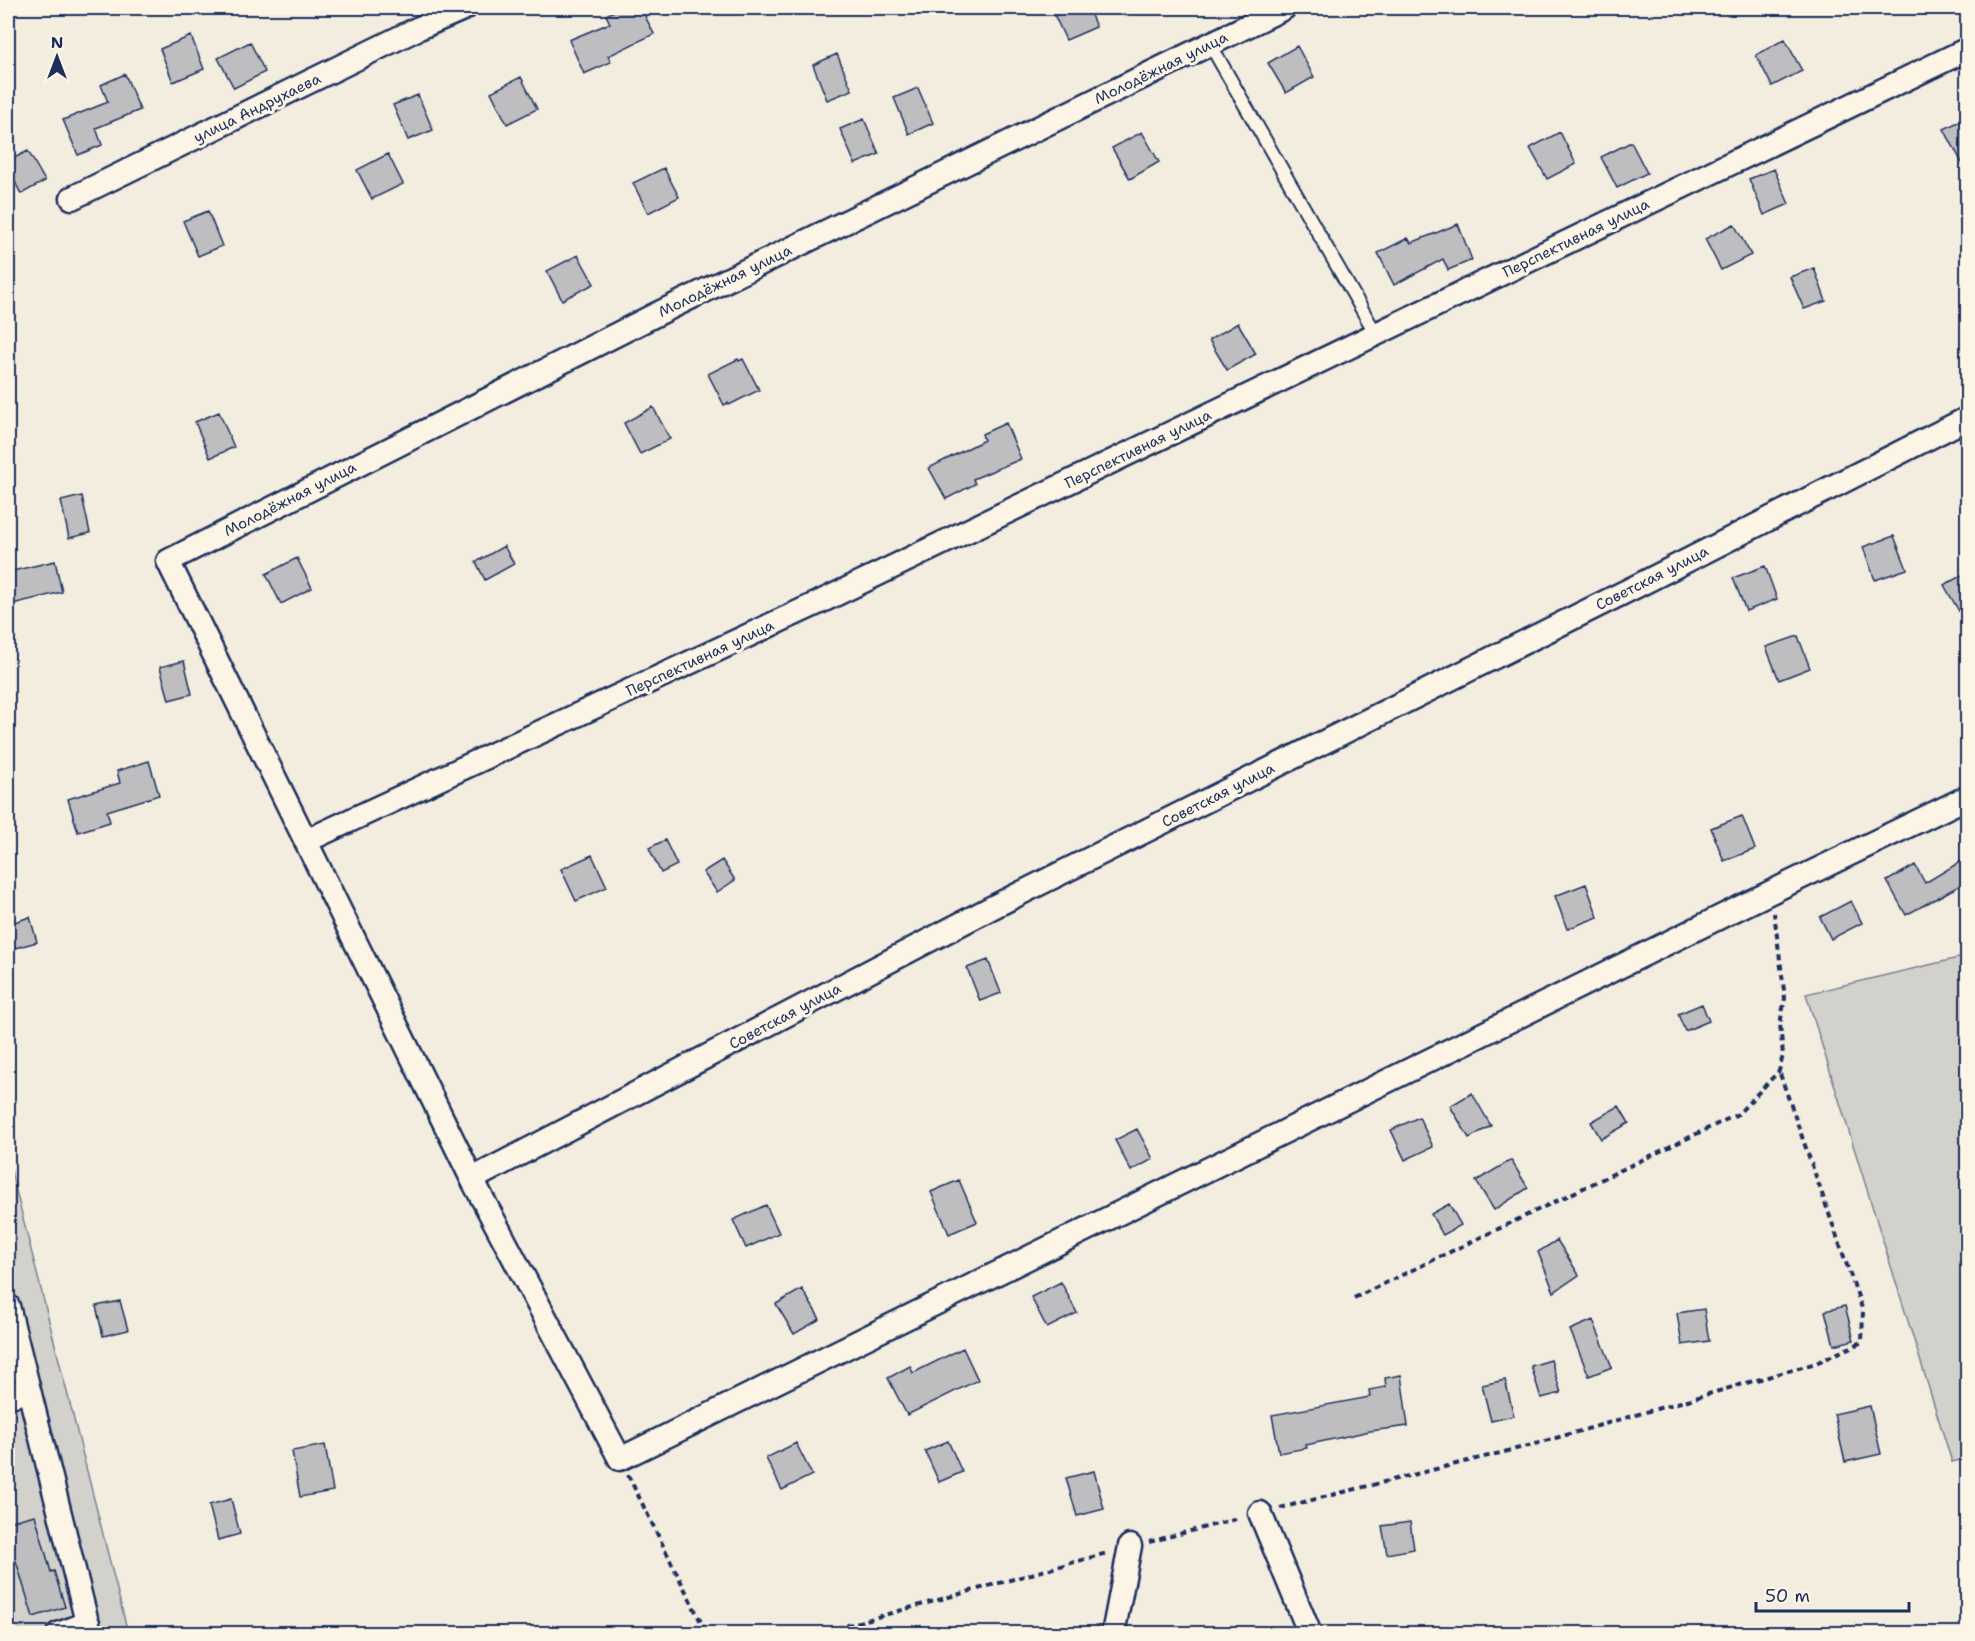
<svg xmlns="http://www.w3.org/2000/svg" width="1975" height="1641" font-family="'Shantell Sans',sans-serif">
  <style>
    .green { fill: #d3d1cc; stroke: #778095; stroke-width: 1.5 }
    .building { fill: #bebec0; stroke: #1b2f5e; stroke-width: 1.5 }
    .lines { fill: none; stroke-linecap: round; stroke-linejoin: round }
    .service-casing { stroke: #1b2f5e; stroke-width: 16 }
    .minor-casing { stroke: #1b2f5e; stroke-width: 27 }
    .path { stroke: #1b2f5e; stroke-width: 4; stroke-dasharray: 6 4.5; stroke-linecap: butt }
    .service { stroke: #fcf5e5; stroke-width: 12 }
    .minor { stroke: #fcf5e5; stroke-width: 22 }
    .labels { text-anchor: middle; stroke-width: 6; stroke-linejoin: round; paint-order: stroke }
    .street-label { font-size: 15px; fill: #1b2f5e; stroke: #fcf5e5 }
  </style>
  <rect width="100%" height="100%" fill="#f3ede0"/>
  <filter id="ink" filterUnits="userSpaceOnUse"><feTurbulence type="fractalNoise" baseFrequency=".0167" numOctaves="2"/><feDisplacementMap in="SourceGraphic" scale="12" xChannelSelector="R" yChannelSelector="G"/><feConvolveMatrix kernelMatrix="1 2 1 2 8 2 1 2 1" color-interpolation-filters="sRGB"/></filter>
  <g filter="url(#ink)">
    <path class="green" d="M1967 956 1968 1458 1952 1462 1806 994Z
      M8 1159 128 1633H8Z"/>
    <path class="building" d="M620 8H641L654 34 608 56 611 62 584 74 569 40 610 23 606 15Z
      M1051 8H1088L1096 27 1066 40Z
      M191 36 204 69 173 82 160 49Z
      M1785 39 1802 71 1772 86 1756 55Z
      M250 42 265 72 234 88 218 58Z
      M1297 46 1314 77 1286 93 1268 63Z
      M837 54 852 90 827 100 813 65Z
      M125 74 140 110 96 128 102 145 78 155 63 120 108 102 101 85Z
      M521 77 537 109 507 124 491 92Z
      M918 88 933 123 909 134 894 98Z
      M418 95 433 130 408 140 393 105Z
      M1968 117V174L1944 129Z
      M864 119 879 154 855 164 840 129Z
      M1142 132 1159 162 1130 179 1112 148Z
      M1560 132 1576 164 1547 179 1530 148Z
      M1631 142 1647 173 1617 188 1601 157Z
      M28 151 45 181 21 194 8 168V161Z
      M388 154 403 184 372 199 357 170Z
      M664 168 679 197 648 213 633 183Z
      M1774 169 1789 204 1764 215 1749 179Z
      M208 211 222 246 198 256 183 221Z
      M1458 224 1472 260 1448 270 1443 259 1394 285 1378 253 1408 238 1411 243Z
      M1734 224 1751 255 1721 270 1705 239Z
      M578 255 594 284 562 300 547 271Z
      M1814 268 1826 301 1804 309 1790 277Z
      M1238 323 1256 354 1227 370 1209 340Z
      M738 359 739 361 743 359 759 390 729 405 728 403 724 405 708 374Z
      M653 407 670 439 640 454 624 423Z
      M219 412 234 447 210 458 195 422Z
      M1006 423 1021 459 973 479 975 484 946 499 929 468 984 440 982 434Z
      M82 496 90 533 69 538 61 501Z
      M1894 536 1907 569 1875 580 1863 547Z
      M504 546 514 564 485 580 476 562Z
      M297 558 312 588 281 604 266 574Z
      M55 561 62 592 8 605V572Z
      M1765 566 1777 599 1746 611 1733 578Z
      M1968 572V627L1944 585Z
      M1798 636 1810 668 1779 680 1766 647Z
      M184 661 192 694 169 700 160 667Z
      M149 761 159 795 107 811 110 822 78 832 68 799 120 783 117 771Z
      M1742 816 1755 849 1724 861 1711 828Z
      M665 840 677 865 661 873 649 848Z
      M592 855 607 887 576 901 561 869Z
      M1968 857V881L1906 915 1887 881 1915 865 1925 883Z
      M722 860 735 880 717 892 703 872Z
      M1586 884 1598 917 1567 929 1555 896Z
      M1851 901 1862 923 1831 939 1820 917Z
      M30 917 37 942 15 948 8 924Z
      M988 960 1001 993 980 1001 967 968Z
      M1702 1004 1709 1021 1685 1031 1678 1014Z
      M1472 1093 1491 1126 1469 1138 1450 1106Z
      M1619 1106 1629 1123 1601 1139 1591 1122Z
      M1419 1117 1433 1147 1405 1160 1391 1130Z
      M1137 1129 1153 1159 1131 1171 1115 1140Z
      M1511 1160 1528 1188 1494 1210 1476 1181Z
      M959 1180 977 1222 949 1234 931 1192Z
      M1449 1204 1461 1225 1443 1235 1431 1214Z
      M766 1205 779 1233 746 1248 733 1220Z
      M1557 1240 1579 1275 1554 1292 1538 1252Z
      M1061 1282 1077 1313 1047 1328 1031 1297Z
      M802 1289 820 1319 794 1334 776 1304Z
      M120 1301 128 1330 103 1336 96 1306Z
      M1845 1306 1854 1340 1834 1345 1825 1311Z
      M1704 1309 1709 1341 1682 1345 1677 1313Z
      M1593 1320 1612 1367 1589 1376 1570 1330Z
      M963 1348 978 1380 907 1415 888 1378 910 1366 913 1373Z
      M1551 1360 1561 1393 1541 1398 1531 1366Z
      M1401 1375 1408 1426 1370 1431 1306 1445 1307 1448 1279 1453 1272 1415 1370 1397 1369 1390 1386 1387 1385 1378Z
      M1505 1380 1514 1416 1491 1421 1482 1385Z
      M1870 1406 1881 1454 1845 1462 1834 1414Z
      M948 1441 962 1472 939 1482 925 1451Z
      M796 1443 812 1475 782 1490 766 1458Z
      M325 1445 333 1491 300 1497 292 1451Z
      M1094 1471 1104 1509 1077 1516 1066 1478Z
      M231 1499 240 1534 218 1540 209 1505Z
      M35 1515 51 1572 54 1571 65 1607 33 1617 16 1561 13 1562 8 1543V1522Z
      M1410 1522 1414 1549 1387 1554 1382 1526Z"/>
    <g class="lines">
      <g class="service-casing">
        <path id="service" d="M1210 44 1376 334"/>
      </g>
      <g class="minor-casing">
        <path id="minor" d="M1284 8 657 314 168 561 472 1179 620 1459 1771 892 1968 797
          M72 198 419 28 465 8
          M306 841 820 602 1968 49
          M472 1179 993 907 1635 587 1968 418
          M8 1306 90 1634
          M8 1397 29 1390
          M1260 1513 1310 1634
          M58 1634 88 1623
          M1113 1634 1130 1546"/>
      </g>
      <path class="path" d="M1354 1298 1738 1114 1779 1071 1783 1055 1780 1024 1785 998 1774 913
        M628 1475 707 1634
        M1280 1508 1528 1446 1816 1363 1862 1342 1863 1311 1779 1071
        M1149 1542 1240 1518
        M816 1634 1107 1553"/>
      <use href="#service" class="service"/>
      <use href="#minor" class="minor"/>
    </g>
  </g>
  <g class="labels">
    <g class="street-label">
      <text transform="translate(1161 68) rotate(-26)" y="5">Молодёжная улица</text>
      <text transform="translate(257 108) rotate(-26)" y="5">улица Андрухаева</text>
      <text transform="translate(1576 238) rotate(-26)" y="5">Перспективная улица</text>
      <text transform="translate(725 281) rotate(-26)" y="5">Молодёжная улица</text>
      <text transform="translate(1138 449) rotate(-26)" y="5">Перспективная улица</text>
      <text transform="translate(290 499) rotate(-27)" y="5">Молодёжная улица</text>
      <text transform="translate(1652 578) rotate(-27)" y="5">Советская улица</text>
      <text transform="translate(700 658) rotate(-25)" y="5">Перспективная улица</text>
      <text transform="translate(1218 795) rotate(-27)" y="5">Советская улица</text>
      <text transform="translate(785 1016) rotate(-28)" y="5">Советская улица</text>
    </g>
  </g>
  <rect width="1975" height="1641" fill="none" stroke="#fcf5e5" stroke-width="30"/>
  <rect x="15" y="15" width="1945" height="1611" fill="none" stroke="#1b2f5e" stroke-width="2" filter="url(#ink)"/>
  <g transform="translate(57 57)" stroke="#fcf5e5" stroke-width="4.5" paint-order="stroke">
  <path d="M0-4.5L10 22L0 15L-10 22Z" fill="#1b2f5e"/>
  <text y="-9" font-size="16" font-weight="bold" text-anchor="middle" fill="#1b2f5e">N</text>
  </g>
  <path d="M1756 1602v9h153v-9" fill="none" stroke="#1b2f5e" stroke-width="3"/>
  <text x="1765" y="1602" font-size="18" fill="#1b2f5e" stroke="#fcf5e5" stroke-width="4.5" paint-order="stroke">50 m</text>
</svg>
